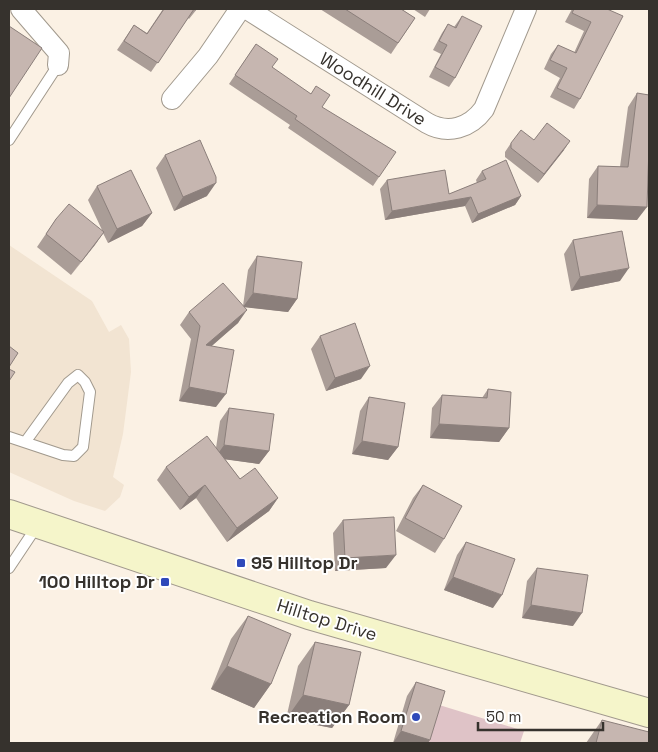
<svg xmlns="http://www.w3.org/2000/svg" width="658" height="752" font-family="'Space Grotesk',sans-serif">
  <style>
    .built { fill: #f2e4d2 }
    .green { fill: #dfc3c7 }
    .lines { fill: none; stroke-linecap: round; stroke-linejoin: round }
    .service-casing { stroke: #a1998d; stroke-width: 12 }
    .minor-casing { stroke: #a1998d; stroke-width: 22 }
    .secondary-casing { stroke: #a1998d; stroke-width: 30 }
    .service { stroke: #fff; stroke-width: 10 }
    .minor { stroke: #fff; stroke-width: 20 }
    .secondary { stroke: #f5f5ca; stroke-width: 28 }
    .wall { fill: #aa9d97 }
    .shaded-wall { fill: #8b7f7b }
    .building { fill: #c6b6b0; stroke: #8b7f7b }
    .poi-dot { fill: #2f49ba; stroke: #fff; stroke-width: 2 }
    .labels { text-anchor: middle; stroke-width: 4; stroke-linejoin: round; paint-order: stroke }
    .street-label { font-size: 18px; fill: #36322d; stroke: #fff }
    .poi-label { font-size: 18px; font-weight: bold; fill: #36322d; stroke: #fff; text-anchor: end }
  </style>
  <rect width="100%" height="100%" fill="#fbf1e4"/>
  <path class="built" d="M9 245 92 301 109 332 121 325 129 339 131 372 123 434 113 477 124 485 120 497 105 511 74 501 9 472Z"/>
  <path class="green" d="M436 704 524 731 520 743H424Z"/>
  <g class="lines">
    <g class="service-casing">
      <path id="service" d="M9 140 58 65
        M9 437 63 455 74 456 83 447 90 392 85 382 78 375 68 383 26 441
        M9 568 37 526"/>
    </g>
    <g class="minor-casing">
      <path id="minor" d="M21 9 59 53 58 65
        M247 9 427 123C448 135 470 128 484 109L526 9
        M172 99 208 56 240 9"/>
    </g>
    <g class="secondary-casing">
      <path id="secondary" d="M9 514 309 615 649 713"/>
    </g>
    <use href="#service" class="service"/>
    <use href="#minor" class="minor"/>
    <use href="#secondary" class="secondary"/>
  </g>
  <path class="wall" d="M163 9H197L189 19 188 18 151 72 117 50 134 25 147 33Z
    M320 9H401L415 18 391 54Z
    M413 9H430L425 17Z
    M572 9H607L580 99 574 109 550 97 560 78 544 69 551 54 558 45 574 53 584 31 565 22Z
    M462 16 455 78 449 87 429 77 441 54 433 50 442 33 448 24 454 27Z
    M256 44 272 67 322 107 379 177 373 186 288 128 290 125 229 84Z
    M637 93 648 160 637 220 587 218 589 179 598 166 620 167 628 107Z
    M534 140 564 150 538 183 505 157V152L511 143Z
    M165 155 207 196 174 211 156 168Z
    M482 171 521 196 515 205 472 223 465 206 385 220 380 189 387 180 449 194 477 183 476 180Z
    M97 186 152 213 142 226 108 243 103 233 71 275 37 247 56 219 102 230 88 200Z
    M573 240 620 281 571 291 564 254Z
    M257 256 297 299 288 312 245 307 238 323 211 346 216 407 179 401 191 339 180 325 189 312 243 306 248 270Z
    M320 336 361 379 326 391 311 349Z
    M488 389 509 428 499 442 430 438 432 408 442 395 482 398Z
    M369 397 398 447 388 460 352 454 360 411Z
    M229 408 269 451 259 464 225 459 240 479 278 498 269 511 227 542 196 498 180 510 157 480 166 467 216 448 220 421Z
    M423 485 444 539 435 553 396 531 413 498Z
    M343 520 386 568 335 571 333 533Z
    M466 542 493 608 444 590 457 555Z
    M537 568 573 626 522 618 527 581Z
    M248 616 271 684 254 708 211 689 231 639Z
    M315 642 349 705 332 728 286 719 298 666Z
    M416 682 428 743H393L407 696Z
    M602 720 649 743H586Z"/>
  <path class="shaded-wall" d="M570 141 564 150 538 183 544 174Z
    M216 183 207 196 174 211 183 197Z
    M521 196 515 205 472 223 478 214Z
    M471 197 465 206 385 220 392 211Z
    M597 205 647 207 637 220 587 218Z
    M152 213 142 226 108 243 117 229Z
    M104 232 95 245 71 275 81 262Z
    M629 268 620 281 571 291 580 277Z
    M253 293 297 299 288 312 243 307Z
    M247 310 238 323 197 359 206 345Z
    M370 366 361 379 326 391 335 378Z
    M189 387 226 394 216 407 179 401Z
    M439 424 509 428 499 442 430 438Z
    M362 441 398 447 388 460 352 454Z
    M224 445 269 451 259 464 215 458Z
    M205 485 196 498 180 510 189 497Z
    M278 498 269 511 227 542 237 528Z
    M396 555 386 568 335 571 345 558Z
    M453 577 502 595 493 608 444 590Z
    M531 605 582 613 573 626 522 618Z
    M227 666 271 684 254 708 211 689Z
    M303 695 349 705 332 728 286 719Z
    M401 731 430 740 428 743H393Z"/>
  <path class="building" d="M164 9H197L196 10 194 9 158 63 124 41 134 25 147 34Z
    M345 9H401L415 18 398 43Z
    M574 9H607L623 16 580 99 557 88 567 68 550 60 558 45 576 53 591 22 572 13Z
    M462 16 482 26 455 78 435 67 447 45 439 41 448 24 456 28Z
    M9 26 42 48 9 98Z
    M256 44 278 59 272 67 311 94 316 86 330 95 322 107 396 152 379 177 295 119 297 116 235 75Z
    M637 93 649 95V146L647 207 597 205 598 166 628 167Z
    M547 123 570 141 544 174 511 148V143L521 130 534 140Z
    M200 140 216 177V183L183 197 165 155Z
    M506 160 521 196 478 214 471 197 392 211 387 180 445 170 449 194 486 179 482 171Z
    M131 170 152 213 117 229 97 186Z
    M69 204 104 232 81 262 46 234 56 219Z
    M622 231 629 268 580 277 573 240Z
    M257 256 302 262 297 299 253 293Z
    M223 283 247 310 206 345 234 350 226 394 189 387 200 326 189 312Z
    M355 323 370 366 335 378 320 336Z
    M9 346 18 353 9 367Z
    M9 369 15 372 9 381Z
    M488 389 511 392 509 428 439 424 442 395 487 398Z
    M369 397 405 403 398 447 362 441Z
    M229 408 274 414 269 451 224 445Z
    M207 436 240 479 255 468 278 498 237 528 205 485 189 497 166 467Z
    M423 485 462 506 444 539 405 518Z
    M394 517 396 555 345 558 343 520Z
    M466 542 515 559 502 595 453 577Z
    M537 568 588 575 582 613 531 605Z
    M248 616 291 634 271 684 227 666Z
    M315 642 361 652 349 705 303 695Z
    M416 682 445 691 430 740 401 731Z
    M602 720 649 732V743H596Z"/>
  <g class="poi-dot">
    <rect x="236" y="558" width="10" height="10" rx="2.5"/>
    <rect x="160" y="577" width="10" height="10" rx="2.5"/>
    <circle cx="416" cy="717" r="5"/>
  </g>
  <g class="labels">
    <g class="street-label">
      <text transform="translate(373 89) rotate(32)" y="6">Woodhill Drive</text>
      <text transform="translate(327 620) rotate(17)" y="6">Hilltop Drive</text>
    </g>
    <g class="poi-label">
      <text x="251" y="569" text-anchor="start">95 Hilltop Dr</text>
      <text x="155" y="588">100 Hilltop Dr</text>
      <text x="406" y="723">Recreation Room</text>
    </g>
  </g>
  <rect width="658" height="752" fill="none" stroke="#36322d" stroke-width="20"/>
  <path d="M478 722v8h125v-8" fill="none" stroke="#36322d" stroke-width="2.5"/>
  <text x="486" y="722" font-size="15" fill="#36322d" stroke="#ffffff" stroke-width="4" paint-order="stroke">50 m</text>
</svg>
